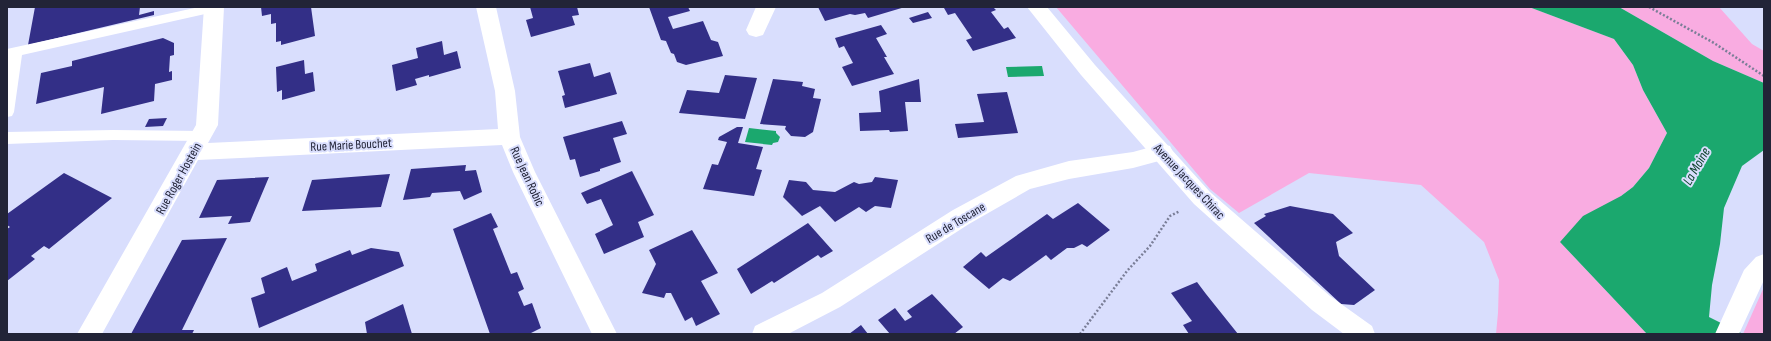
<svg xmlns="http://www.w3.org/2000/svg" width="1771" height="341" font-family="'Sofia Sans Condensed',sans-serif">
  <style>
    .green { fill: #f9ace1 }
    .water { fill: #1ba86e }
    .building { fill: #332f87 }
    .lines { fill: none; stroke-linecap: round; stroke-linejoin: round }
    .path { stroke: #7a7e97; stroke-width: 2.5; stroke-dasharray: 2 2; stroke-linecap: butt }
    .service { fill: #fff; fill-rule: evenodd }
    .minor { fill: #fff; fill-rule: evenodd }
    .tertiary { fill: #fff; fill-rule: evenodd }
    .labels { text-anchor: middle; stroke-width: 4; stroke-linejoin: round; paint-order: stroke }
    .street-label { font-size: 13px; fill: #222437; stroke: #d9defd }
    .water-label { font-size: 14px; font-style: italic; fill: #0a4028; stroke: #d9defd }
  </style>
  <rect width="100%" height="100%" fill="#d9defd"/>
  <path class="green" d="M1056 7H1529L1614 39 1633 65 1643 90 1667 133 1649 168 1633 187 1560 242 1647 334H1496L1498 313 1499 280 1484 242 1421 185 1309 173 1239 213 1210 189Z
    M1619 7H1719L1752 44 1764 51V83L1713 61Z
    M1764 287V334H1743Z"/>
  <path class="water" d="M1529 7H1619L1713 61 1764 83V150L1742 166 1724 208 1720 244 1712 285 1709 317 1743 334H1647L1560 242 1583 216 1621 196 1633 187 1649 168 1667 133 1643 90 1633 65 1614 39Z
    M1042 66 1044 76 1008 77 1006 67Z
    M749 128 776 131V133L780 137 778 142 773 143 772 145 745 142Z"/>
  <path class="building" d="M35 7H140L139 15 154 11V15L28 45Z
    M261 7H311L315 36 281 45V41L276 42V23L271 24V14L262 16Z
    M530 7H577L579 15 572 16 575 25 531 37 526 20 533 18Z
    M649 7H688L690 11 668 17 673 29 703 21 711 40 718 42 723 56 686 65 677 62 674 54 671 53 666 41 661 40Z
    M818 7H905L868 18 865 13 855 15 850 14 825 21Z
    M947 7H993L996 10 991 12 1004 29 1008 27 1016 38 973 51 966 40 972 38 955 13 948 15 944 8Z
    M928 12 932 18 913 23 909 18Z
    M881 25 887 34 876 38 887 57H884L894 74 852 86 842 67 853 63 844 46 839 48 835 38Z
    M163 38 174 43V55L170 56 169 72 172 71V80L155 84 154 101 101 114 104 87 36 104 41 73 72 66V61Z
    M442 41 444 55 457 51 461 68 429 77V75L415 79 417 85 396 91 392 65 418 58 416 48Z
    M304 60 305 74 313 72 315 91 282 100V90L277 92 276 67Z
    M590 63 594 77 610 72 617 94 565 108 562 96 565 95 558 71Z
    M725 75 757 78 745 119 679 113 687 90 719 93Z
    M773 79 803 82 802 86 815 89 813 98 821 99 813 132 805 137 791 136 785 129 786 126 760 124Z
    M919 79 921 102H905L908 131 890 132 889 130 860 131 859 113 881 112 879 91Z
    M1007 92 1018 133 958 138 955 124 984 122 977 94Z
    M167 118 163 126 145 127 149 119Z
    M622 121 627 134 613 138 621 162 600 169V171L580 177 575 159 570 160 563 137Z
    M737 127H743L738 143 763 147 756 169 762 170 754 196 703 189 712 164 718 165 727 142 718 140 719 137Z
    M466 165 465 171 476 170 482 192 464 200 460 191 432 193 430 197 403 200 411 169Z
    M632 171 654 215 638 222 644 237 604 254 595 234 613 225 601 199 587 204 581 193Z
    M64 173 112 198 49 249 44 246 31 256 35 259 7 281V229L10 227 7 225V214Z
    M390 174 381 207 302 211 312 180Z
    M269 177 250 222 228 224 232 216 199 218 217 180Z
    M875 177 898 180 891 208 875 206 866 212 859 207 835 222 820 206 802 216 783 197 789 180 806 182 813 190 835 192 854 182 859 184 872 182Z
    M1078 203 1110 230 1087 247 1082 244 1074 248H1067L1051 260 1046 255 1010 281 1003 278 989 289 963 267 981 252 986 257 1047 214 1053 219Z
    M1290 206 1333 214 1353 233 1336 242 1339 256 1375 290 1354 305 1341 304 1254 223 1266 216 1264 214Z
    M491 213 498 227 493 229 511 274 517 272 524 289 518 292 524 306 532 303 541 328 529 334H490L453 229Z
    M808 223 833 251 821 258 818 255 774 283 772 281 751 294 737 269Z
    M692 230 718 273 701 281 720 314 696 326 692 317 685 321 671 293H666L664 298 642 293 656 264 649 250Z
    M227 238 182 330H194L192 334H131L182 240Z
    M371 248 399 252 404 266 259 328 251 298 265 293 261 278 287 267 292 281 317 271 315 264 350 250 352 255Z
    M1197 282 1206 294 1238 334H1189L1183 325 1192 321 1171 293Z
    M932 294 963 327 954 334H890L878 320 895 308 905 321 912 317 907 311Z
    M403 304 412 334H367L365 322Z
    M861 325 868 334H849Z"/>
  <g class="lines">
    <path class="path" d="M1649 7 1714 43 1764 76
      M1080 334 1127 271 1150 246 1170 216 1180 211"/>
    <path class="service" d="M199 7 220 8 219 11 214 12 22 55 14 112 12 116 7 117V49Z
      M113 130 202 131 207 132 209 136 207 140 202 141 113 140 7 144V132Z"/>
    <path class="minor" d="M204 7H224L218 125 208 143 498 129 495 91 476 7H496L515 91 520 137 535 172 617 334H592L513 172 502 145 198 160 102 334H77L196 125Z
      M756 7H776L763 35 756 37 749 35 746 30Z
      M1162 144 1170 146 1173 152 1170 158 1133 168 1069 179 1030 189 969 224 840 307 788 334H752L755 326 822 293 953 210 1016 176 1069 161 1133 152Z"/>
    <path class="tertiary" d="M1027 7H1047L1095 65 1210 192 1330 296 1372 326 1375 334H1344L1312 310 1194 204 1081 75Z
      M1764 254V280L1739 334H1715L1744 270 1756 257Z"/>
  </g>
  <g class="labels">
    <g class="street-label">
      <text transform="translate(351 144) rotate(-3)" y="5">Rue Marie Bouchet</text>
      <text transform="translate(528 176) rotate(65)" y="5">Rue Jean Robic</text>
      <text transform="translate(178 178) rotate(-61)" y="5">Rue Roger Hostein</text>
      <text transform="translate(1190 181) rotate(47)" y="5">Avenue Jacques Chirac</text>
      <text transform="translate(955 222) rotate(-31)" y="5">Rue de Toscane</text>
    </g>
    <g class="water-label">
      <text transform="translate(1696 166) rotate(-60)" y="5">La Moine</text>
    </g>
  </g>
  <rect width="1771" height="341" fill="none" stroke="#222437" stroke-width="16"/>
</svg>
